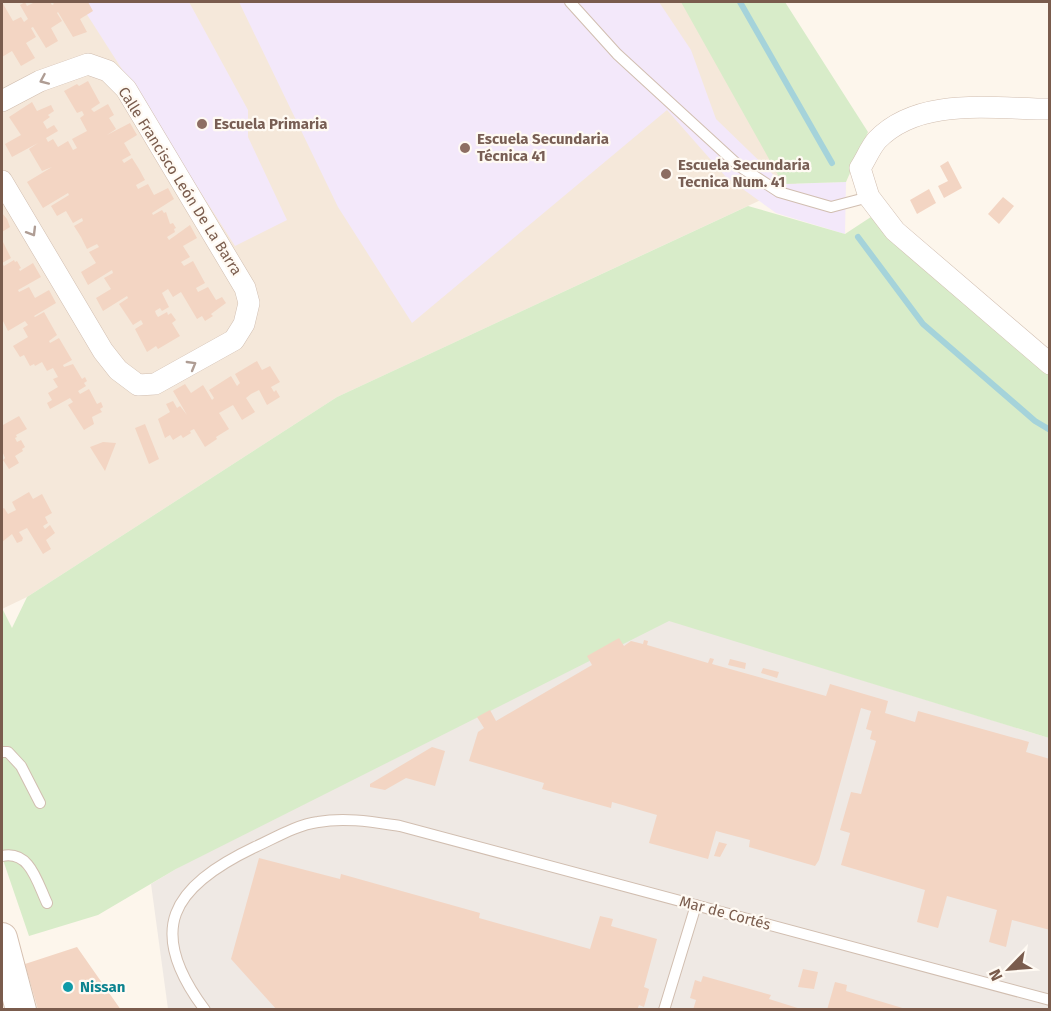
<svg xmlns="http://www.w3.org/2000/svg" width="1051" height="1011" font-family="'Fira Sans',sans-serif">
  <style>
    .residential { fill: #f5e8da }
    .industrial { fill: #efe9e4 }
    .education { fill: #f3e8fa }
    .green { fill: #d8ecc9 }
    .lines { fill: none; stroke-linecap: round; stroke-linejoin: round }
    .stream { stroke: #a5d3da; stroke-width: 6 }
    .building { fill: #f3d5c3 }
    .lane-casing { stroke: #d1beb0; stroke-width: 12 }
    .street-casing { stroke: #d1beb0; stroke-width: 22 }
    .secondary-casing { stroke: #d6c0b0; stroke-width: 32 }
    .lane { stroke: #fff; stroke-width: 10 }
    .street { stroke: #fff; stroke-width: 21 }
    .secondary { stroke: #fff; stroke-width: 30 }
    .oneway { stroke: #af9d94 }
    .education-dot { fill: #8d6e63; stroke: #fffaf3; stroke-width: 2 }
    .culture-dot { fill: #0f9aa8; stroke: #fffaf3; stroke-width: 2 }
    .labels { text-anchor: middle; stroke-width: 4.5; stroke-linejoin: round; paint-order: stroke }
    .education-label { font-size: 15px; font-weight: bold; fill: #785e54; stroke: #fffaf3; text-anchor: start }
    .street-label { font-size: 15px; fill: #7a5c4d; stroke: #fffaf3 }
    .culture-label { font-size: 15px; font-weight: bold; fill: #0d838f; stroke: #fffaf3; text-anchor: start }
  </style>
  <rect width="100%" height="100%" fill="#fdf6ec"/>
  <path class="residential" d="M2 2H756L851 158 337 397 27 597 2 609Z"/>
  <path class="industrial" d="M669 620 1049 738V1009H168L151 884 289 801Z"/>
  <path class="education" d="M79 2H189L248 110V137L287 220 235 246Z
    M239 2H659L691 50 716 119 783 184 846 182 845 234 776 213 726 177 667 110 412 323 338 207Z"/>
  <path class="green" d="M681 2H785L868 132 846 182 783 184Z
    M748 206 845 234 880 211 1049 364V738L669 621 176 869 98 915 29 936 2 857V608L12 628 27 597 337 397Z"/>
  <g class="lines">
    <path class="stream" d="M740 2 832 163
      M858 237 923 324 1035 421 1050 430"/>
  </g>
  <path class="building" d="M2 2 13 21 21 17 24 22 28 19 20 5 25 2 27 6 35 2H50L52 5 54 4 52 2H88L93 11 80 19 87 32 73 37 58 12 57 13 62 21 51 28 58 41 46 48 33 27 31 28 36 37 26 43 35 58 21 66 12 51 2 57Z
    M88 81 100 103 91 109 94 112 108 104 114 115 109 118 116 129 107 135 130 123 137 135 124 143 131 155 122 160 124 163 132 158 139 169 145 180 136 185 138 189 148 184 154 195 168 188 174 199 152 213 153 215 162 210 164 213 166 212 170 224 173 223 176 228 174 229 175 232 167 237 169 240 190 225 197 238 183 246 190 257 181 262 184 266 193 261 205 283 196 288 198 292 208 287 216 300 222 297 226 303 211 314 213 316 205 321 202 316 197 319 181 292 173 297 168 289 162 293 169 307 162 311 160 308 155 311 156 314 158 317 167 312 168 315 171 313 176 320 172 323 180 336 158 349 156 346 147 352 135 329 143 324 141 320 133 325 119 304 128 298 127 296 103 311 96 298 111 289 104 278 113 273 112 270 88 285 81 272 96 263 89 252 99 247 97 244 87 249 81 237 74 226 83 221 82 218 73 223 66 211 57 216 51 206 69 195 68 193 43 208 27 182 52 167 42 171 29 149 38 143 12 157 5 144 21 135 9 117 32 102 37 111 51 105 54 111 48 115 50 117 43 122 47 129 54 125 58 131 46 138 48 142 53 139 58 147 68 141 73 150 77 148 72 139 87 131 80 118 84 115 82 111 77 113 64 91 77 84 79 86Z
    M948 161 962 188 944 198 938 186 948 181 940 166Z
    M929 189 936 203 917 214 910 200Z
    M1003 197 1014 206 999 224 988 214Z
    M2 213 7 219 10 227 2 232Z
    M2 240 11 258 2 263 4 266 14 260 15 262 17 261 21 268 19 269 20 271 33 263 41 277 18 290 19 292 29 287 35 298 49 290 56 303 34 316 35 317 44 312 57 335 49 341 50 343 59 338 72 360 63 365 64 367 73 364 82 379 85 377 87 381 84 383 86 386 78 391 80 394 89 389 97 404 101 402 103 407 100 409 102 412 92 417 94 424 84 430 68 405 73 402 70 398 50 409 47 403 52 400 48 393 58 387 53 379 58 377 53 368 47 371 42 362 35 366 34 364 30 366 24 355 20 357 13 346 28 337 23 328 28 325 25 321 8 331 3 321 2 322Z
    M257 361 262 370 270 366 280 382 271 387 274 392 276 390 280 397 267 405 259 390 251 394 246 398 255 412 242 420 233 405 219 413 229 429 216 437 217 439 205 447 194 429 190 431 191 433 183 438 181 435 173 440 170 435 165 438 158 419 170 412 166 404 173 401 177 408 180 406 187 415 173 391 185 384 191 393 203 385 212 400 214 398 209 390 231 376 237 386 240 383 235 374Z
    M19 416 27 429 16 435 17 437 15 438 17 442 21 440 25 447 22 449 23 451 15 456 19 463 9 469 3 460 5 458 2 451V422L3 425Z
    M145 424 159 459 149 464 135 428Z
    M103 442 116 443 105 471 90 447Z
    M29 492 33 499 42 494 52 513 45 517 48 523 43 526 45 529 50 525 55 533 46 540 51 549 43 554 27 528 19 532 23 538 22 541 17 543 12 534 2 542V509L4 508 8 514 16 510 12 502Z
    M619 638 624 646 631 641 643 644 644 640 648 641 647 645 708 663 710 658 714 659 712 664 826 696 830 684 888 701 885 713 915 722 918 711 1029 742 1026 752 1050 759V930L1012 920 1006 947 989 942 997 910 947 896 938 928 917 922 925 890 841 865 850 833 840 830 851 792 861 794 876 741 870 739 872 731 866 729 871 711 861 708 819 860 815 866 749 847 750 840 716 831 708 859 649 843 657 815 612 802 611 808 542 789 544 783 469 761 478 732 484 728 477 717 490 710 496 721 592 665 587 656Z
    M730 659 746 663 745 669 728 665Z
    M763 668 779 672 777 678 761 673Z
    M432 747 445 751 435 786 406 778 385 790 370 787V784Z
    M719 842 727 844 720 857 714 856Z
    M259 858 340 879 341 874 480 913 479 918 590 949 600 916 613 919 611 926 657 939 644 987 649 989 644 1007 639 1005 637 1010H277L231 959Z
    M77 947 121 1010H38L25 964Z
    M803 969 818 972 814 989 798 987Z
    M703 976 771 995 769 999 804 1010H693L696 1000 690 998 695 980 701 982Z
    M835 982 847 985 846 991 909 1010H827Z"/>
  <g class="lines">
    <g class="lane-casing">
      <path id="lane" d="M570 2 617 54 739 166 779 192 831 207 869 197
        M2 752H8L21 766 40 803
        M2 856C30 850 37 882 47 903
        M205 1010C145 930 171 887 255 847 275 838 296 825 318 822 345 817 373 822 400 826L1050 1000
        M664 1010 696 905"/>
    </g>
    <g class="street-casing">
      <path id="street" d="M2 101 40 81 88 64 108 71 126 89 245 288 249 303 244 324 234 340 155 384 138 385 118 370 103 351 2 181
        M1050 109C994 109 919 96 877 140 870 148 866 159 860 168L869 197 895 231 1050 364"/>
    </g>
    <g class="secondary-casing">
      <path id="secondary" d="M2 938 21 1010"/>
    </g>
    <use href="#lane" class="lane"/>
    <use href="#street" class="street"/>
    <use href="#secondary" class="secondary"/>
  </g>
  <defs><path id="oneway-chevron" d="M-2-3.5L2.5 0L-2 3.5" fill="none" stroke-width="1.6" stroke-linecap="round" stroke-linejoin="round" transform="scale(1.5)"/></defs>
  <g class="oneway">
    <use href="#oneway-chevron" transform="translate(44 80) rotate(156)"/>
    <use href="#oneway-chevron" transform="translate(32 232) rotate(59)"/>
    <use href="#oneway-chevron" transform="translate(192 365) rotate(-30)"/>
  </g>
  <g class="education-dot">
    <circle cx="202" cy="124" r="6"/>
    <circle cx="465" cy="148" r="6"/>
    <circle cx="666" cy="174" r="6"/>
  </g>
  <circle class="culture-dot" cx="68" cy="987" r="6"/>
  <g class="labels">
    <g class="education-label">
      <text x="214" y="129">Escuela Primaria</text>
      <text x="477" y="144">Escuela Secundaria<tspan x="477" dy="17">Técnica 41</tspan></text>
      <text x="678" y="170">Escuela Secundaria<tspan x="678" dy="17">Tecnica Num. 41</tspan></text>
    </g>
    <g class="street-label">
      <text transform="translate(180 181) rotate(58)" y="5">Calle Francisco León De La Barra</text>
      <text transform="translate(725 913) rotate(15)" y="5">Mar de Cortés</text>
    </g>
    <g class="culture-label">
      <text x="80" y="992">Nissan</text>
    </g>
  </g>
  <rect width="1051" height="1011" fill="none" stroke="#7a5c4d" stroke-width="6"/>
  <g transform="translate(1009 969) rotate(245)" stroke="#fffaf3" stroke-width="4.5" paint-order="stroke">
  <path d="M0-4.5L10 22L0 15L-10 22Z" fill="#7a5c4d"/>
  <text y="-9" font-size="16" font-weight="bold" text-anchor="middle" fill="#7a5c4d">N</text>
  </g>
</svg>
